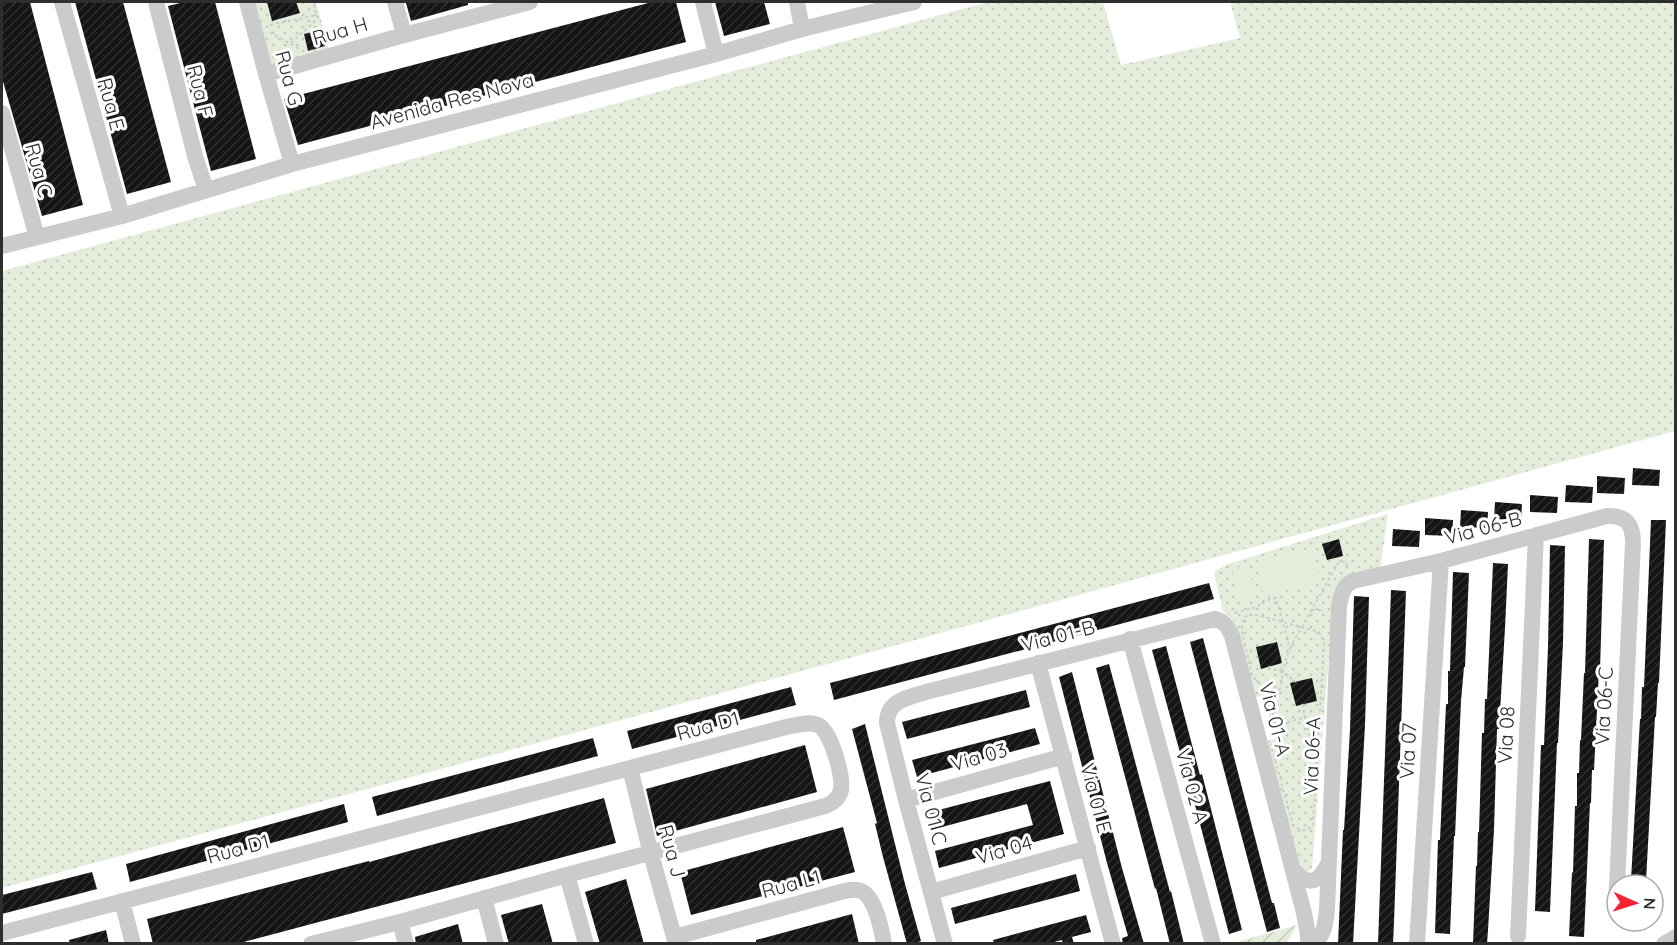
<svg xmlns="http://www.w3.org/2000/svg" width="1677" height="945" font-family="Quicksand,sans-serif">
  <style>
    .grass { fill: url(#grass-dots) }
    .garden { fill: url(#garden-furrows) }
    .pitch { fill: #e4eddb }
    .building { fill: url(#building-hatch) }
    .lines { fill: none; stroke-linecap: round; stroke-linejoin: round }
    .path { stroke: #cbcbcb; stroke-width: 2; stroke-dasharray: 3 3; stroke-linecap: butt }
    .minor { stroke: #cbcbcb; stroke-width: 16 }
    .labels { text-anchor: middle; stroke-width: 6; stroke-linejoin: round; paint-order: stroke }
    .street-label { font-size: 20px; fill: #2e2e2e; stroke: #fff }
  </style>
  <defs>
    <pattern id="grass-dots" width="8" height="8" patternUnits="userSpaceOnUse" patternTransform="scale(1.5)"><rect width="8" height="8" fill="#e4eddb"/><path d="M2 2h.1M6 6h.1" fill="none" stroke="#c4ccbc" stroke-width="1.8" stroke-linecap="round"/></pattern>
    <pattern id="garden-furrows" width="10" height="10" patternUnits="userSpaceOnUse" patternTransform="scale(1.5)"><rect width="10" height="10" fill="#e4eddb"/><path d="M-1 1l2-2M0 10L10 0M9 11l2-2" fill="none" stroke="#c4ccbc"/></pattern>
    <pattern id="building-hatch" width="6" height="6" patternUnits="userSpaceOnUse" patternTransform="scale(1.5)"><rect width="6" height="6" fill="#151515"/><path d="M-1 1l2-2M0 6l6-6M5 7l2-2" fill="none" stroke="#2f2f2f"/></pattern>
  </defs>
  <rect width="100%" height="100%" fill="#fff"/>
  <path class="grass" d="M250 2H316L329 50 269 65Z
    M988 2H1103L1121 65 1240 38 1230 2H1675V431L824 665 2 888V271Z
    M1388 514 1380 570 1342 579 1334 590 1312 868 1306 874 1301 873 1263 742 1275 739 1264 695 1252 698 1233 620 1223 611 1214 572 1228 564Z"/>
  <path class="garden" d="M1297 925 1287 943H1233Z"/>
  <path class="pitch" d="M1311 548 1320 582 1264 596 1256 562Z
    M1248 565 1256 598 1240 603 1232 569Z"/>
  <path class="building" d="M2 2H30L83 205 42 216 2 78Z
    M75 2H123L171 182 127 194Z
    M184 2H215L256 159 211 171 168 6Z
    M267 2H296L300 13 272 21Z
    M411 2H468V5L411 21 406 3Z
    M652 2H676L686 42 298 145 284 99Z
    M715 2H764L770 24 724 36Z
    M321 30 325 46 308 51 304 34Z
    M1633 468 1660 470 1659 486 1632 485Z
    M1597 476 1625 478 1624 494 1597 493Z
    M1566 485 1593 487 1592 503 1565 502Z
    M1530 495 1558 497 1557 513 1530 512Z
    M1495 502 1522 504 1521 520 1494 519Z
    M1461 510 1488 512 1487 528 1460 527Z
    M1425 518 1453 520 1452 536 1425 535Z
    M1651 520H1666L1659 683H1658L1656 717H1655L1646 881 1631 880 1640 719H1641L1642 687H1644Z
    M1393 529 1420 531 1419 547 1392 546Z
    M1339 539 1343 556 1327 560 1322 544Z
    M1589 539 1604 540 1600 670H1599L1594 770H1592L1591 803H1590L1584 937 1569 936 1572 872 1573 873 1575 806H1577V773H1579L1580 740H1581L1584 673H1585Z
    M1550 545 1565 546 1563 643 1558 743H1557L1550 912 1535 911 1541 745H1544L1548 647Z
    M1493 563 1508 564 1505 628 1499 729H1497L1494 830 1488 930 1487 944H1473L1476 866H1477L1478 832H1479L1482 733H1484L1485 699H1487Z
    M1453 572 1469 573 1465 667H1464L1461 701 1455 836H1454L1450 934 1435 933 1438 840H1440L1446 704H1448V671H1450Z
    M1209 583 1214 599 834 700 830 683Z
    M1391 590 1406 591 1394 922 1393 944H1378Z
    M1354 596 1369 597 1365 725 1353 944H1338L1343 830H1344L1350 730Z
    M1203 638 1272 903H1274L1280 928 1267 932 1190 642Z
    M1277 642 1282 663 1261 669 1256 647Z
    M1166 646 1200 775 1202 774 1242 930 1229 934 1186 771H1185L1152 650Z
    M1109 664 1170 892 1171 891 1184 944H1170L1156 888 1155 889 1096 668Z
    M1072 672 1122 868 1144 944H1123L1122 938 1128 936 1107 863 1059 677Z
    M1312 678 1317 701 1296 706 1290 683Z
    M791 687 796 705 632 749 627 731Z
    M1026 690 1030 707 907 739 902 722Z
    M865 724 905 884 921 941 912 944H907L883 857 875 824 877 823 852 729Z
    M1035 728 1040 744 917 777 912 760Z
    M593 738 598 756 377 816 372 797Z
    M805 745 817 792 657 836 646 789Z
    M1050 781 1064 834 939 868 935 851 1033 825 1027 804 931 830 927 813Z
    M604 798 616 843 236 944H153L147 919 369 861V862Z
    M344 804 348 822 130 882 126 864Z
    M843 827 855 872 691 915 680 872Z
    M92 872 97 889 2 914V895Z
    M1076 874 1080 891 955 924 951 908Z
    M626 879 644 944H600L585 892Z
    M542 904 553 944H509L501 915Z
    M852 914 859 944H756V940Z
    M1086 915 1091 932 1072 937 1074 944H1063L1062 940 1047 944H994L993 940Z
    M458 924 463 944H416L415 937Z
    M106 930 109 944H70L69 940Z"/>
  <g class="lines">
    <path class="path" d="M270 25 317 15
      M270 32 299 49
      M291 43 318 18 313 2
      M1312 610H1323
      M1235 613 1257 607 1263 601 1276 598 1290 648 1338 563 1346 561 1347 569
      M1249 615H1257L1319 632 1324 642 1313 825C1306 832 1300 832 1293 825L1271 745 1280 740 1267 690 1252 676 1242 632V623L1245 617Z
      M1268 667 1284 673 1296 682
      M1302 704 1316 763
      M1271 706C1282 694 1281 678 1285 663 1286 658 1288 653 1290 648
      M1276 726 1305 717"/>
    <path class="minor" d="M62 2 122 216
      M156 2 195 156 206 190
      M247 2 266 74 292 164
      M395 2 404 35
      M703 2 716 54
      M797 2 802 29
      M266 74 404 35 530 2
      M2 113 37 237
      M2 246 122 216 292 164 716 54 802 29 914 2
      M1130 639 1213 944
      M1038 663 1113 944
      M630 768 651 854 676 944
      M906 800 1064 756
      M1292 868C1307 886 1317 885 1328 864
      M567 875 586 944
      M931 892 1088 848
      M484 898 496 944
      M122 901 133 944
      M400 922 406 944
      M2 933 790 726C799 725 810 721 818 725 831 731 843 775 841 790 839 799 833 803 825 806L567 875 400 922 311 944
      M1518 936 1536 535
      M675 937 837 893C845 891 854 888 861 891 875 896 882 931 884 944
      M945 944 906 800 887 723C887 700 908 698 926 692L1215 619C1224 621 1228 627 1232 636L1304 913 1308 935V944
      M1314 944C1325 934 1325 924 1327 910L1339 607C1341 596 1342 586 1353 581L1441 561 1607 516C1627 515 1633 525 1633 543L1616 907
      M1417 944 1441 561
      M1664 944 1676 937"/>
  </g>
  <g class="labels">
    <g class="street-label">
      <text transform="translate(340 31) rotate(-16)" y="7">Rua H</text>
      <text transform="translate(289 78) rotate(75)" y="7">Rua G</text>
      <text transform="translate(200 91) rotate(76)" y="7">Rua F</text>
      <text transform="translate(452 101) rotate(-15)" y="7">Avenida Res Nova</text>
      <text transform="translate(111 104) rotate(75)" y="7">Rua E</text>
      <text transform="translate(39 170) rotate(75)" y="7">Rua C</text>
      <text transform="translate(1483 528) rotate(-15)" y="7">Via 06-B</text>
      <text transform="translate(1058 636) rotate(-15)" y="7">Via 01-B</text>
      <text transform="translate(1604 706) rotate(-87)" y="7">Via 06-C</text>
      <text transform="translate(1275 719) rotate(76)" y="7">Via 01-A</text>
      <text transform="translate(708 726) rotate(-15)" y="7">Rua D1</text>
      <text transform="translate(1506 735) rotate(-87)" y="7">Via 08</text>
      <text transform="translate(1408 751) rotate(-87)" y="7">Via 07</text>
      <text transform="translate(1312 756) rotate(-88)" y="7">Via 06-A</text>
      <text transform="translate(979 757) rotate(-16)" y="7">Via 03</text>
      <text transform="translate(1192 786) rotate(75)" y="7">Via 02 A</text>
      <text transform="translate(1096 798) rotate(75)" y="7">Via 01 E</text>
      <text transform="translate(931 809) rotate(75)" y="7">Via 01 C</text>
      <text transform="translate(238 849) rotate(-15)" y="7">Rua D1</text>
      <text transform="translate(1004 850) rotate(-16)" y="7">Via 04</text>
      <text transform="translate(672 851) rotate(75)" y="7">Rua J</text>
      <text transform="translate(791 884) rotate(-15)" y="7">Rua L1</text>
    </g>
  </g>
  <rect width="1677" height="945" fill="none" stroke="#2e2e2e" stroke-width="6"/>
  <g transform="translate(1635 903) rotate(93)"><circle r="28" fill="#ffffff" stroke="#ababab" stroke-width="1.5"/>
  <path d="M0-4.5L10 22L0 15L-10 22Z" fill="#f32332"/>
  <text y="-9" font-size="16" font-weight="bold" text-anchor="middle" fill="#2e2e2e">N</text>
  </g>
</svg>
